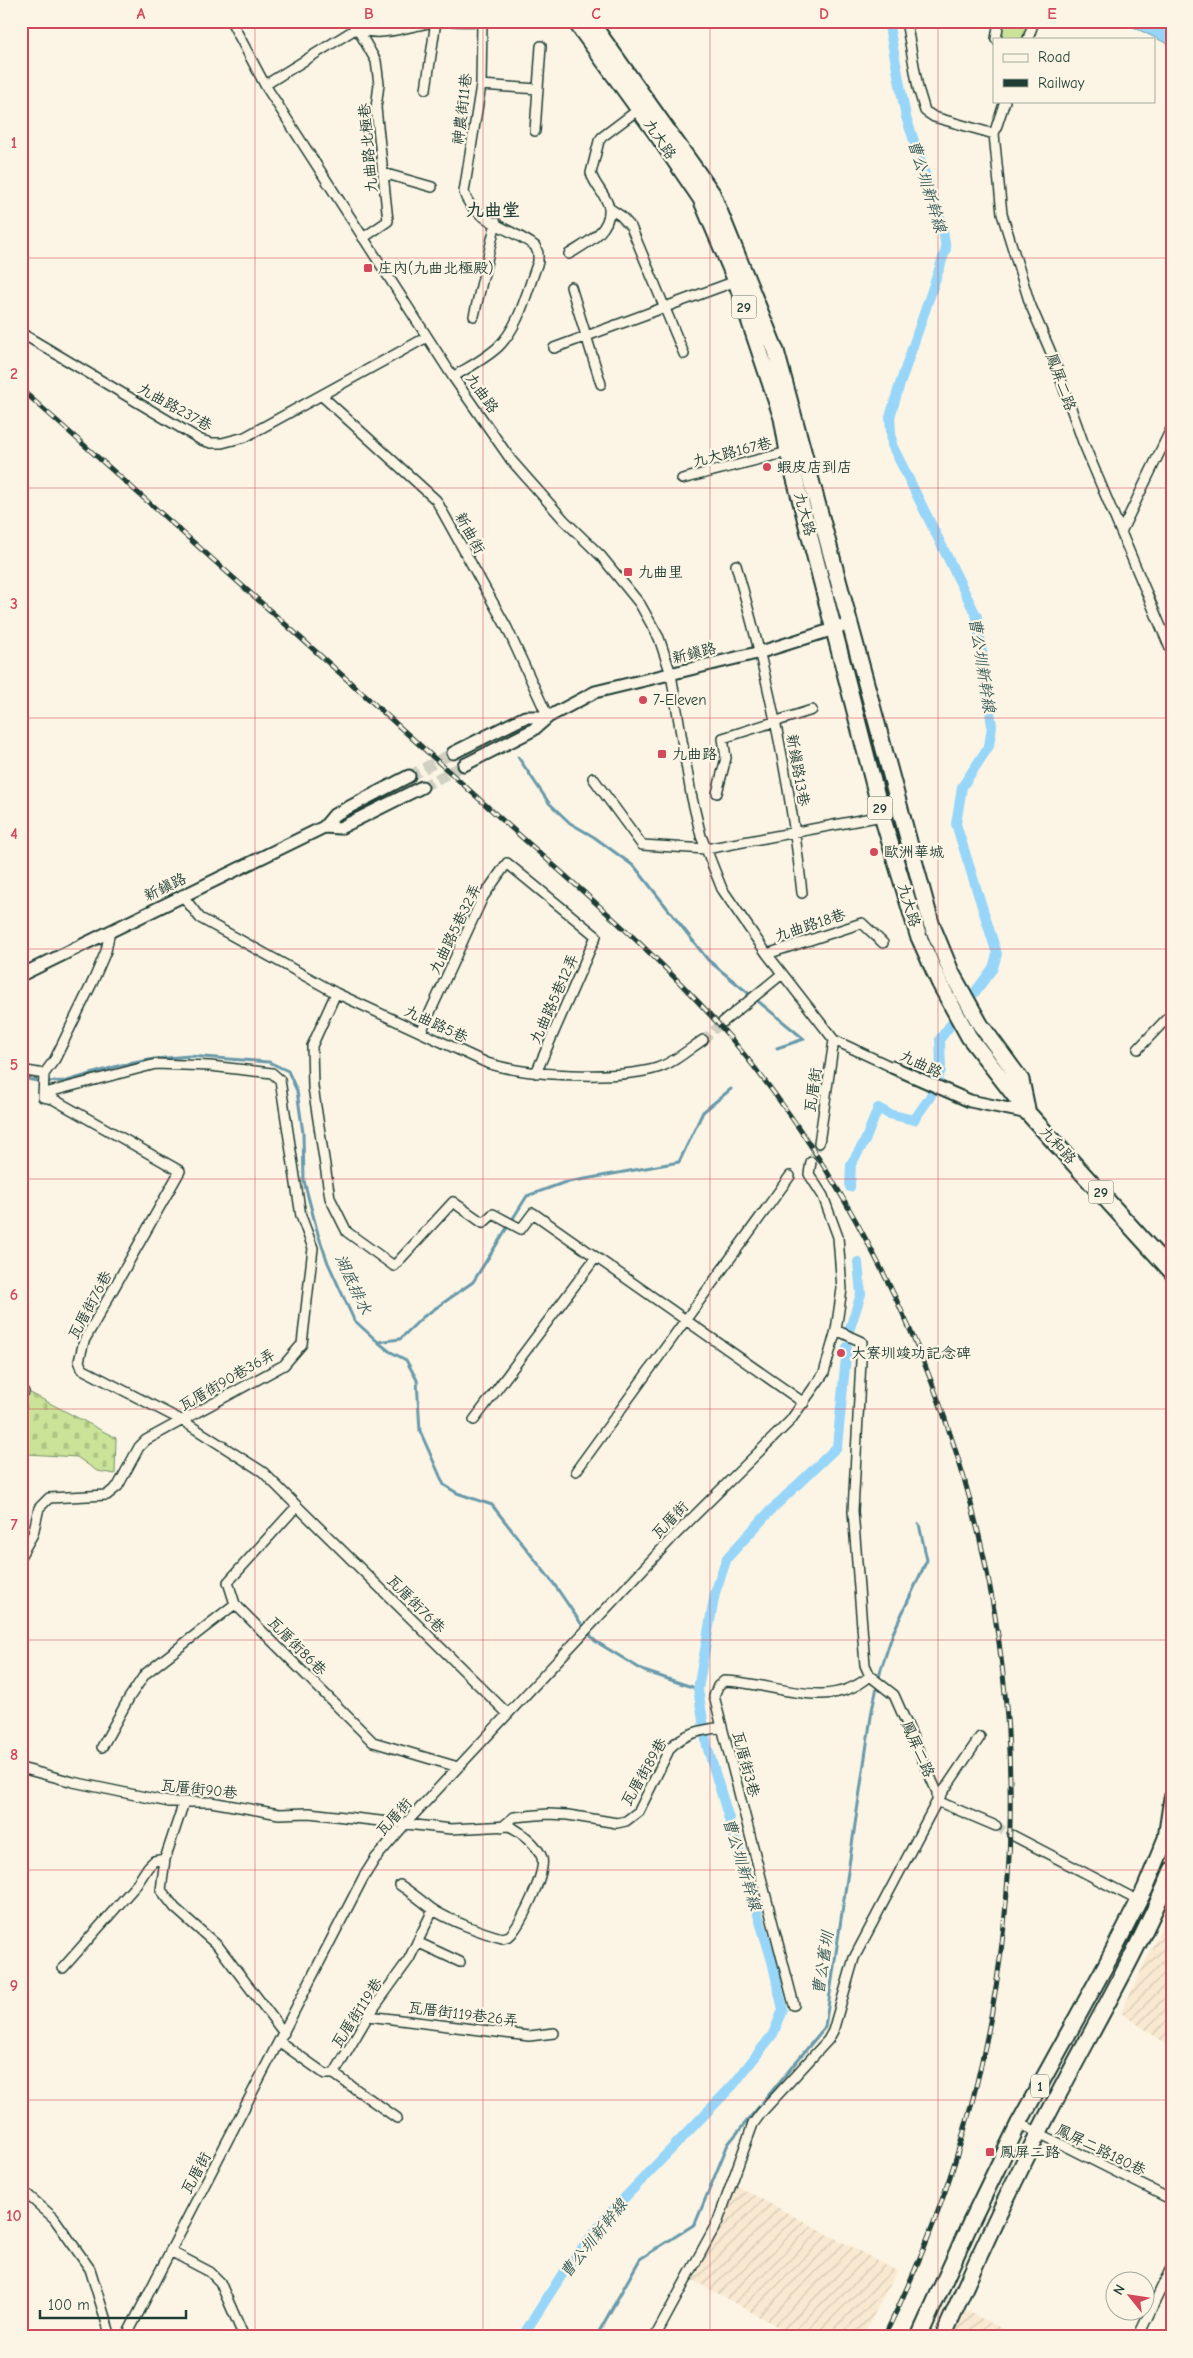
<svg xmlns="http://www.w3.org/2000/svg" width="1193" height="2358" font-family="'Comic Neue','LXGW WenKai TC',sans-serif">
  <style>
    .industrial { fill: url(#industrial-furrows) }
    .grass { fill: url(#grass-tufts); stroke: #749066 }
    .cemetery { fill: url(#cemetery-stones); stroke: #749066 }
    .water { fill: #97d6f8; stroke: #6799aa }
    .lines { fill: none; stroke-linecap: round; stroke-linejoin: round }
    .stream { stroke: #6799aa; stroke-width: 3 }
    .canal { stroke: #97d6f8; stroke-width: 10 }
    .minor-tunnel { stroke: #d0d0c2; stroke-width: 9; stroke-dasharray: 9 4.5; stroke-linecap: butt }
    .tertiary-tunnel { stroke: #d0d0c2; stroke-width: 11; stroke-dasharray: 11 5.5; stroke-linecap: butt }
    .minor-casing { stroke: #1f3d34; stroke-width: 12 }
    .tertiary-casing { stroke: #1f3d34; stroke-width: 15 }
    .primary-casing { stroke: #1f3d34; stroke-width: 19 }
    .minor { stroke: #fcf5e5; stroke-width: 9 }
    .tertiary { stroke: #fcf5e5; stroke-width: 11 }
    .primary { stroke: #fcf5e5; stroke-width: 15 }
    .rail-casing { stroke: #1f3d34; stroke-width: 5 }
    .rail { stroke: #fcf5e5; stroke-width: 3; stroke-dasharray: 9; stroke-linecap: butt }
    .grid { fill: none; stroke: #d1495b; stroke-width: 1; stroke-opacity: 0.55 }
    .poi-dot { fill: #d1495b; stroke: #fcf5e5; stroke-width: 2 }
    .labels { text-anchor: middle; stroke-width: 4.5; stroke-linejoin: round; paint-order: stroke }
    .shield { fill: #fcf5e5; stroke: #617469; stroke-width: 1 }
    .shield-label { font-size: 14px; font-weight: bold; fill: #1f3d34 }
    .street-label { font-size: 15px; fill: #1f3d34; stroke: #fcf5e5 }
    .poi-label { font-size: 15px; fill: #1f3d34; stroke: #fcf5e5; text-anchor: start }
    .water-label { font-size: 16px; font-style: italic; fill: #375c5b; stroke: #fcf5e5 }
    .quarter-label { font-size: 18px; font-weight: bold; fill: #1f3d34; stroke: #fcf5e5 }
    .neatline { fill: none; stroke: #d1495b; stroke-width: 2 }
    .grid-label { font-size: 16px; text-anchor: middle; font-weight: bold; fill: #d1495b }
  </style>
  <defs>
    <pattern id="industrial-furrows" width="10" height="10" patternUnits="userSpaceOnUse" patternTransform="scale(1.25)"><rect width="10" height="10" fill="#f9e9d1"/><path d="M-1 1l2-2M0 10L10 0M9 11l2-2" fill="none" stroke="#d5c9b4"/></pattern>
    <pattern id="grass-tufts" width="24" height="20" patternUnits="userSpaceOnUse" patternTransform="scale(1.25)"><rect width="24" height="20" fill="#cae399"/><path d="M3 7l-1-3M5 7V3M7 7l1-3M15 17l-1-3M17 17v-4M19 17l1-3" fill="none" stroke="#adc484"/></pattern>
    <pattern id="cemetery-stones" width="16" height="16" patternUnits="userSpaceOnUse" patternTransform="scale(1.25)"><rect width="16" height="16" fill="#cae399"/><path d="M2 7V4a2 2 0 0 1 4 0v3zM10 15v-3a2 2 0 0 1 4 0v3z" fill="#adc484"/></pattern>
  </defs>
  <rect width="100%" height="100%" fill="#fcf5e5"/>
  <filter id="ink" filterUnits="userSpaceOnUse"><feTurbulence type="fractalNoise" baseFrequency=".02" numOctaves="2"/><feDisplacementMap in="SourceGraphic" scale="10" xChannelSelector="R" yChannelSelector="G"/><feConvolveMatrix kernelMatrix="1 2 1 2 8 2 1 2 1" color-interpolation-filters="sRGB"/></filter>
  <g filter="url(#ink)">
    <path class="industrial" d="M1172 1905V2048L1121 2013Z
      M737 2186 897 2271 862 2337H796L693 2280Z
      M965 2310 1019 2337H954Z"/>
    <path class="grass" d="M1003 21H1029L1022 39H999Z"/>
    <path class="cemetery" d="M21 1388 116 1438 115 1474 97 1471 77 1457 27 1454 21 1464Z"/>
    <path class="water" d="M1121 21H1172V46Z"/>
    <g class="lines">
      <path class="stream" d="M518 757 549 803 570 823 594 837 635 867 708 960 804 1039
        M777 1048 804 1039
        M21 1078 43 1082 67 1081 118 1066 154 1059 190 1056 269 1062 288 1071 297 1091 303 1133 304 1181 318 1234 328 1263 354 1320 378 1342 400 1339 423 1317 473 1282 527 1196 563 1183 679 1162 703 1112 731 1089
        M378 1342 389 1351 406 1360 417 1380 420 1431 444 1485 457 1493 492 1505 554 1584 580 1622 595 1641 644 1671 698 1689
        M596 2337 640 2259 695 2224 728 2144 825 2027 872 1710 881 1669 893 1633 927 1560 919 1524"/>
      <path class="canal" d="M850 1187 851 1164 865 1141 878 1108 889 1114 914 1120 930 1097 941 1070 940 1039 993 968 997 954 956 824 962 787 989 746 992 726 977 617 892 445 890 417 899 387 946 249 942 224 906 117 888 21
        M850 1328 861 1294 858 1262
        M522 2337 563 2273 608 2215 734 2084 773 2034 783 2010 772 1961 707 1746 698 1689 715 1593 727 1558 771 1510 837 1447 847 1347"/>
      <path class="minor-tunnel" d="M703 1040 723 1022
        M811 1162 819 1143
        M996 1826 1012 1835"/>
      <path class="tertiary-tunnel" d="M409 776 453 753
        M422 787 464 765"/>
      <g class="minor-casing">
        <path id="minor" d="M231 21 265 85 453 377 511 460 564 520 601 556 640 604 659 638 671 674 691 794 701 836 722 889 767 954 834 1040 892 1067
          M350 21 357 28 376 61 379 84 376 108 388 221 363 238
          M906 21 918 88 925 111 934 117 994 134
          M996 39 999 21
          M1028 39 1034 21
          M265 85 357 28C380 39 411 25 435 22 450 20 467 22 482 21
          M481 85 538 89
          M426 89 436 21
          M1005 101 994 134 1002 214 1030 304 1052 355 1083 442 1172 653
          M535 131 541 46
          M383 173 432 187
          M609 208 621 216 631 227 684 354
          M569 254C585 244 611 232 609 208 607 196 594 185 591 173L599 141 602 137 639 109
          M571 287 601 384
          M474 316 496 222
          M21 333 201 440 211 443H222L245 437 427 337
          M554 348 736 281
          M453 377C467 368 485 359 498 347 520 326 527 290 538 262V253L535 246C514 230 470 219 464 192L481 85 482 21
          M322 396 436 500 507 628 548 717
          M682 479 788 452
          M21 503 23 507 21 519
          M1121 532 1172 427
          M736 565C767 672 791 782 802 893
          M593 778 642 845 706 849 882 816
          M717 793 726 758 723 738 812 710
          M182 895 200 918 336 993 487 1063C527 1076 617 1080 657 1068 674 1063 689 1049 703 1040
          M110 931 106 951 94 979 55 1059 44 1074 43 1097 53 1099 180 1171 84 1341 79 1361 82 1369 183 1421 263 1472 297 1506
          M767 954 862 923 883 943
          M336 993 312 1046 313 1087 330 1198 347 1232 394 1266 453 1202 483 1223 493 1214 521 1229 533 1213 804 1403
          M723 1022 782 974
          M421 1032 483 897 507 863 596 936 536 1073
          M1138 1049 1172 1013
          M21 1070 44 1074
          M819 1143 834 1040
          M21 1388 24 1392
          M474 1420 596 1257
          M576 1471 790 1176
          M21 1555 33 1534 39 1508 49 1498 107 1495 118 1486 139 1447 146 1440 284 1365 302 1344 313 1248 301 1216 280 1080 272 1073 210 1066 156 1064 45 1093
          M980 1737 937 1801 996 1826
          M102 1747 129 1698 145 1674 235 1604
          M458 1767 373 1742 235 1604 228 1582 297 1506 508 1714
          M21 1768 73 1782 169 1802H211L279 1814 309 1813 451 1829 509 1826C520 1831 538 1845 542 1858 546 1873 522 1921 512 1933 510 1937 506 1937 502 1938 483 1933 448 1920 432 1909 422 1901 412 1893 400 1885
          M184 1802 165 1859 161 1890 175 1908 218 1946 284 2033
          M502 1827 514 1817 548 1814 568 1815 617 1823 626 1821 639 1811 670 1748C684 1733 702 1730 722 1727
          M1012 1835 1139 1901
          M417 1942 460 1962
          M63 1968 137 1884 148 1867 154 1861 165 1859
          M794 2005 714 1696 718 1686 724 1681C773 1682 827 1713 870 1676
          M368 2016 529 2036 554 2033
          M280 2042 325 2074H334L368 2016 409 1959 433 1910
          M334 2074 397 2118
          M1019 2123 1172 2200
          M21 2189 54 2218 90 2269 111 2337
          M170 2251 210 2272 220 2282 244 2337
          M126 2337 363 1878 375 1859 406 1823 674 1536 790 1421 824 1373 836 1330 842 1289 838 1237 823 1196 809 1174 811 1162
          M655 2337 718 2221 753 2124 761 2113 828 2040 833 2031 854 1958 937 1801V1792L894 1695 870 1676 865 1665 853 1511 862 1342 836 1330
          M1138 2337 1172 2266"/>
      </g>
      <g class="tertiary-casing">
        <path id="tertiary" d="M453 753 525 717H548
          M464 765 533 730 548 717 595 692 761 652 850 624
          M324 827 340 828 422 787
          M21 975 324 827 334 815 409 776
          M892 1067 970 1101 1028 1113"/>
      </g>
      <g class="primary-casing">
        <path id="primary" d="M575 21 656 133 701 199 736 281 782 418 788 452 882 816 918 935 940 984 969 1037 1028 1113 1172 1272
          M590 21 712 193 776 351 931 923 952 974 980 1024 1021 1080 1027 1109
          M919 2337 970 2224 1019 2123 1108 1961 1145 1889 1166 1838 1172 1798
          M943 2337C973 2268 1004 2201 1038 2134 1082 2046 1134 1962 1172 1870"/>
      </g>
      <use href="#minor" class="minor"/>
      <use href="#tertiary" class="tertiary"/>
      <use href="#primary" class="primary"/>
      <g class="rail-casing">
        <path id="rail" d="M21 389C174 525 327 660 478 798 565 877 658 952 734 1042 800 1121 853 1208 897 1301 1053 1632 1047 2009 884 2337"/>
      </g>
      <use href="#rail" class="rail"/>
    </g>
  </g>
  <path class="grid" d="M255 21V2337M483 21V2337M710 21V2337M938 21V2337M21 258H1172M21 488H1172M21 718H1172M21 949H1172M21 1179H1172M21 1409H1172M21 1640H1172M21 1870H1172M21 2100H1172"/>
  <g class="poi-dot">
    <rect x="363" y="263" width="10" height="10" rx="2.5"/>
    <circle cx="767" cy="467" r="5"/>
    <rect x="623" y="567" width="10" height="10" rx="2.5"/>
    <circle cx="643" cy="700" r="5"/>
    <rect x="657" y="749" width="10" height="10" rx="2.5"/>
    <circle cx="874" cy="852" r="5"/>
    <circle cx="841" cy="1353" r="5"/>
    <rect x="985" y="2147" width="10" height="10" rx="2.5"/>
  </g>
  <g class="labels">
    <g class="shield">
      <rect x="731.5" y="295.5" width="25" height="23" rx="4"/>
      <rect x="867.5" y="796.5" width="25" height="23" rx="4"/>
      <rect x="1088.5" y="1180.5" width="25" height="23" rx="4"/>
      <rect x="1031" y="2074.5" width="18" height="23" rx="4"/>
    </g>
    <g class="shield-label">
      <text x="744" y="312">29</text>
      <text x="880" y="813">29</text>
      <text x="1101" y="1197">29</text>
      <text x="1040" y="2091">1</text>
    </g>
    <g class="street-label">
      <text transform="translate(462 109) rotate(-83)" y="5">神農街11巷</text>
      <text transform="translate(660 139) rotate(56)" y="5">九大路</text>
      <text transform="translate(368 148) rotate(-95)" y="5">九曲路北極巷</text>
      <text transform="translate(1061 382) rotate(70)" y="5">鳳屏二路</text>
      <text transform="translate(482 393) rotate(55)" y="5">九曲路</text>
      <text transform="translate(175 407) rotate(29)" y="5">九曲路237巷</text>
      <text transform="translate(732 452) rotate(-14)" y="5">九大路167巷</text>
      <text transform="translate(805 514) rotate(75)" y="5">九大路</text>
      <text transform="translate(470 533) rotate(61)" y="5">新曲街</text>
      <text transform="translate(694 653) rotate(-14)" y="5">新鎮路</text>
      <text transform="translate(798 770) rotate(80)" y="5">新鎮路13巷</text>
      <text transform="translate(165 887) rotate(-26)" y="5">新鎮路</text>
      <text transform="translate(909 905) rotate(73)" y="5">九大路</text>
      <text transform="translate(810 925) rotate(-18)" y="5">九曲路18巷</text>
      <text transform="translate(455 929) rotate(-64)" y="5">九曲路5巷32弄</text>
      <text transform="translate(554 999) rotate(-66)" y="5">九曲路5巷12弄</text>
      <text transform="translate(436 1024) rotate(25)" y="5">九曲路5巷</text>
      <text transform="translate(921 1064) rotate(25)" y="5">九曲路</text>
      <text transform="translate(813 1090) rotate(-82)" y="5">瓦厝街</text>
      <text transform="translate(1058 1145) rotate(47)" y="5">九和路</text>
      <text transform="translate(90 1305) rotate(-62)" y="5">瓦厝街76巷</text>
      <text transform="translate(227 1380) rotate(-30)" y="5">瓦厝街90巷36弄</text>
      <text transform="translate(670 1520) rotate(-46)" y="5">瓦厝街</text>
      <text transform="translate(416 1604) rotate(45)" y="5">瓦厝街76巷</text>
      <text transform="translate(297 1646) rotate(45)" y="5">瓦厝街86巷</text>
      <text transform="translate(918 1749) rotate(66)" y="5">鳳屏二路</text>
      <text transform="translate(746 1764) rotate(75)" y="5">瓦厝街3巷</text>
      <text transform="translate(644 1772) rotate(-60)" y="5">瓦厝街89巷</text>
      <text transform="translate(199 1789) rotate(6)" y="5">瓦厝街90巷</text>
      <text transform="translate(394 1817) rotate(-48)" y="5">瓦厝街</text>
      <text transform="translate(357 2013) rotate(-57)" y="5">瓦厝街119巷</text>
      <text transform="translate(463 2014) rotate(7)" y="5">瓦厝街119巷26弄</text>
      <text transform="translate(1101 2150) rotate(26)" y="5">鳳屏二路180巷</text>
      <text transform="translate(196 2173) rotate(-62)" y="5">瓦厝街</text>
    </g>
    <g class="poi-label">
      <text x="378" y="273">庄內(九曲北極殿)</text>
      <text x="777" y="472">蝦皮店到店</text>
      <text x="638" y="577">九曲里</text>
      <text x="653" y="705">7-Eleven</text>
      <text x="672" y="759">九曲路</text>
      <text x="884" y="857">歐洲華城</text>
      <text x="851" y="1358">大寮圳竣功記念碑</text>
      <text x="1000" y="2157">鳳屏二路</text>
    </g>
    <g class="water-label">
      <text transform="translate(928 186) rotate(73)" y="6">曹公圳新幹線</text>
      <text transform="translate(983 665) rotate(81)" y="6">曹公圳新幹線</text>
      <text transform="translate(354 1284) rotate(65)" y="6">湖底排水</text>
      <text transform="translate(743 1864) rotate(73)" y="6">曹公圳新幹線</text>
      <text transform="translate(822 1963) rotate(-81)" y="6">曹公舊圳</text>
      <text transform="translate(593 2238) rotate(-51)" y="6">曹公圳新幹線</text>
    </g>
    <g class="quarter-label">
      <text x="493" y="216">九曲堂</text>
    </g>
  </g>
  <rect width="1193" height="2358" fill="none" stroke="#fcf5e5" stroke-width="55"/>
  <rect x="993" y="38" width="162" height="65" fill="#fcf5e5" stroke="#a4ab9e"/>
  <rect x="1003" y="54" width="25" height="8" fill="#fcf5e5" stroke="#a4ab9e"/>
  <text x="1038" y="62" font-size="15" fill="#1f3d34">Road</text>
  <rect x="1003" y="79" width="25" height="8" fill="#1f3d34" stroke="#a4ab9e"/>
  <text x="1038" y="88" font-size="15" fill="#1f3d34">Railway</text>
  <g transform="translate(1130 2296) rotate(300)"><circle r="24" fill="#fcf5e5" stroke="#a4ab9e"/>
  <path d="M0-4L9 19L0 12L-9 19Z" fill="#d1495b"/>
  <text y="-8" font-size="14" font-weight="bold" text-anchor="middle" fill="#1f3d34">N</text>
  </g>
  <path d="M40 2310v8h146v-8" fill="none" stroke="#1f3d34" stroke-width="2.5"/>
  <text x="48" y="2310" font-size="15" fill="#1f3d34" stroke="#fcf5e5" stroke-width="4" paint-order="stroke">100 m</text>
  <rect x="28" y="28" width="1138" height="2302" class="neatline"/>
  <g class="grid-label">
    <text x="141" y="19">A</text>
    <text x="369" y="19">B</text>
    <text x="596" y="19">C</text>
    <text x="824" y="19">D</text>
    <text x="1052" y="19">E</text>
    <text x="14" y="148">1</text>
    <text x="14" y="379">2</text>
    <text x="14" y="609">3</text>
    <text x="14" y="839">4</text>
    <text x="14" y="1070">5</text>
    <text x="14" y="1300">6</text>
    <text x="14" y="1530">7</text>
    <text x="14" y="1760">8</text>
    <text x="14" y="1991">9</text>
    <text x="14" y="2221">10</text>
  </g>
</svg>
